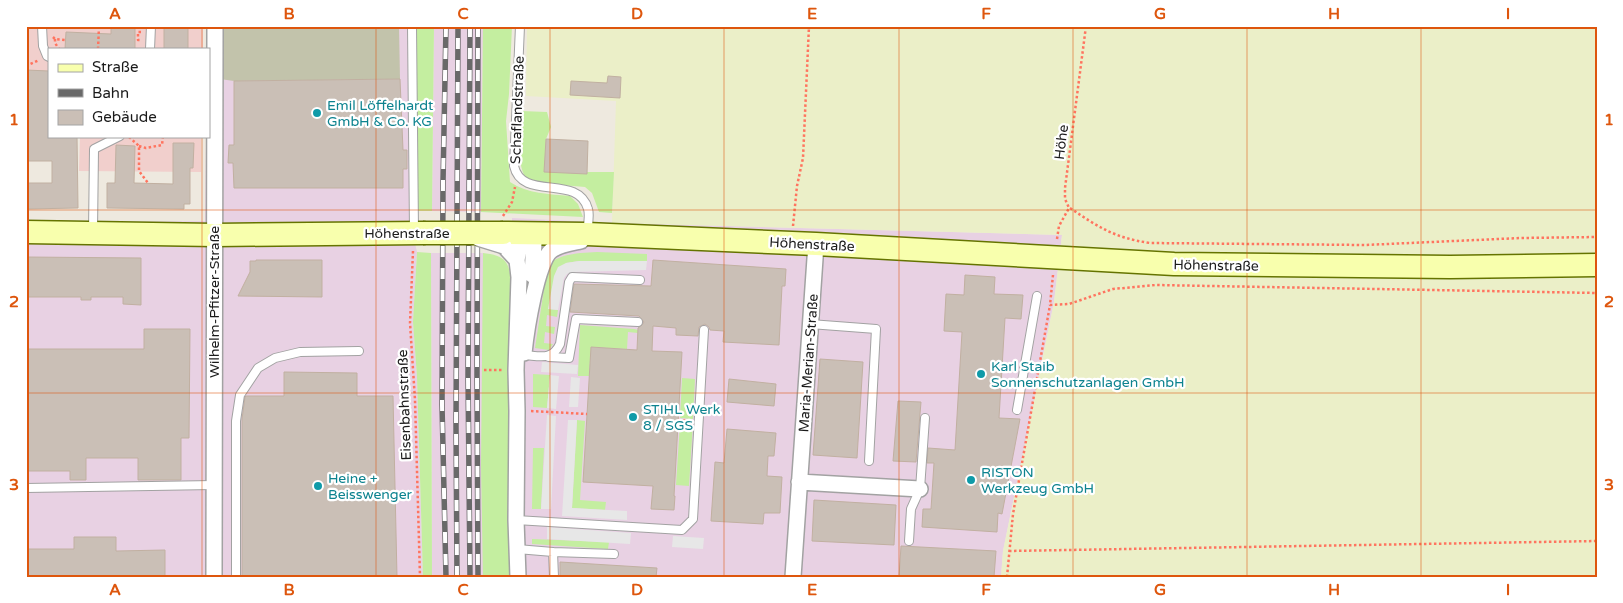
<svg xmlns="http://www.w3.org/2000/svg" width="1623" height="603" font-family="'Varela Round',sans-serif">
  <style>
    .commercial { fill: #f1cfcc }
    .industrial { fill: #e8d1e3 }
    .construction { fill: #c2c3ab }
    .farmland { fill: #ebefc8 }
    .grass { fill: #c4eea0 }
    .parking { fill: #e7e7e7 }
    .building { fill: #cabfb6; stroke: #c1b0a1 }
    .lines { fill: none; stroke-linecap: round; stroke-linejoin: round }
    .lane-casing { stroke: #a2a2a2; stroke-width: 10 }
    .street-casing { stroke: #a2a2a2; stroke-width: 18 }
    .secondary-casing { stroke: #657400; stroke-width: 25 }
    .path { stroke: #ff745f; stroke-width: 2.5; stroke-dasharray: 2.5 2.5; stroke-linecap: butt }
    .lane { stroke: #fff; stroke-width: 8 }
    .street { stroke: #fff; stroke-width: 15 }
    .secondary { stroke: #f8ffad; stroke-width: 22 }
    .rail-casing { stroke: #696969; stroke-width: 5.5 }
    .rail { stroke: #fff; stroke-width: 4; stroke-dasharray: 11; stroke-linecap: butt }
    .street-bridge-casing { stroke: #a2a2a2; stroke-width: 18; stroke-linecap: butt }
    .secondary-bridge-casing { stroke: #657400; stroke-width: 25; stroke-linecap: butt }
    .street-bridge { stroke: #fff; stroke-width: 15 }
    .secondary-bridge { stroke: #f8ffad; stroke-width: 22 }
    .grid { fill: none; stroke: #de560d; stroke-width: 1; stroke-opacity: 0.55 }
    .culture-dot { fill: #0f9aa8; stroke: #fff; stroke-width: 2 }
    .labels { text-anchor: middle; stroke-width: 4.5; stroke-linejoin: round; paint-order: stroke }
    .culture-label { font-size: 14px; fill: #0d838f; stroke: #fff; text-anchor: start }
    .street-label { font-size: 14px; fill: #1b1b1b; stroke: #fff }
    .neatline { fill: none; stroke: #de560d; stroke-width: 2 }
    .grid-label { font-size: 16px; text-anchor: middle; font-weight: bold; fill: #de560d }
  </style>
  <rect width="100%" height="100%" fill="#eee9df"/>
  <path class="commercial" d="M26 26H203V49H49V106H26Z
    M80 136H201V172L79 171Z"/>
  <path class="industrial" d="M207 26H409V217L417 252 413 322 417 377 423 577H26V223L205 221 206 136H209V49H207Z
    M434 26H483L481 212 432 211Z
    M512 218 612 223 1062 235 1054 302 1003 551 1001 577H511Z
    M431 253H483L484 577H432Z"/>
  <path class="construction" d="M221 26H399L400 79 234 81 220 79Z"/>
  <path class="farmland" d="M527 26H1597V577H1001L1003 551 1054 302 1062 235 612 223 616 101 526 96Z"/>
  <path class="grass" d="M415 26H434L432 211H413Z
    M483 26H512L509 94 506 121 510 182C528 194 549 194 570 196L578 204 583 217 481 212Z
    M521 111 547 112 551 127 546 139 545 172H614L612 213 599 212 592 193 585 187 538 183 526 179C515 158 520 135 521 111Z
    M417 252 431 253 432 577H423L417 377 413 322Z
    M597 252 647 254V261H579L566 263 549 309 558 310 557 317 547 315 546 326 555 327 554 334 545 332 544 343 553 344 549 350 535 348 545 282 550 263C563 253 581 253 597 252Z
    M483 253C491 254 502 255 507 264 516 280 509 341 508 361L512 362 511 577H483L481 466Z
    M580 325 634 329 638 330V333L628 332 627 349 591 347 589 376H578Z
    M533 374 550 375 547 408 533 407Z
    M682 378 695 379 693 419 680 418Z
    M577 420 585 421 580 500 606 502 605 510 572 508Z
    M680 423H693L689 486 676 485Z
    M533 448H544L541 509H532Z
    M532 539 609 542 608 549 532 544Z"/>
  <path class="parking" d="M579 261H647L646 270 572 272 567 274 564 278 558 310 548 309 554 276 558 267 566 263Z
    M542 362 578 365 577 374 541 372Z
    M550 375 559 376 556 409 547 408Z
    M571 377 580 378 578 407H569Z
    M547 415 556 416 551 509H541Z
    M568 420H577L572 508 627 511V520L562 516Z
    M547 527 631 533 630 544 547 539Z
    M673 536 704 538 703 549 672 547Z"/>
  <path class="building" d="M164 26H188V49H164Z
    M111 28H135V49H65L66 32 111 34Z
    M26 70 49 71V136H77L78 208 26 209V183H52V161H26Z
    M608 76 621 77 620 98 570 95 571 81 607 83Z
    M400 79 403 150H407V169H403V188H234L233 163H228L229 145H234V81Z
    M546 139 588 141 587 174 544 172Z
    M173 143H194L193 168H190V204H184V209L107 208V183H115L116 145 135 146 134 183 173 184Z
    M26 257 141 258V305L123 304V297H91V300H81V297H26Z
    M256 260H322V297L238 296 250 272V261H256Z
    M653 260 786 269 785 286H782L779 345 723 342 724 331 710 330 709 327 705 324 699 327 698 336 676 335V328L653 326 652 351 682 352 674 496H675L674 510 651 509 653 486 583 482 591 347 637 350 638 328 642 325 644 322 639 316 570 312 574 284 651 286Z
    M965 275 995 277 994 294 1023 295 1021 319 1005 318 999 418 1020 419 1002 514 998 513 997 532 922 527 923 509H931L934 463H927L928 448 955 450 962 332 944 331 946 294 964 295Z
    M144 329H190L189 438H181V480H138V458H86V480H70V471H26V349H144Z
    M820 359 863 362 857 458 813 455Z
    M284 372 357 373V396H393L397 577H242V419L245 397 246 396H284Z
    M729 379 776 384 774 406 727 402Z
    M898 401 921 402 916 462 893 461Z
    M727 429 776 433 774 456H768L767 476 782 477 780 513H764L763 524 711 521 715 462 724 463Z
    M814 500 896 505 894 545 812 541Z
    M74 537H116V551L165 550V577H26V549H74Z
    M901 546 996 551 994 577H899Z
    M560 562 657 568 656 577H560Z"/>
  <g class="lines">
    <g class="lane-casing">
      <path id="lane" d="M42 26 43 46 47 56 49 57
        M412 26 414 232
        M520 26 514 166C522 202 578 173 588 209 590 215 588 225 587 232
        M150 49 151 26
        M93 232 94 149 120 136
        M810 324 876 329 869 461
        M524 355C540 356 552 361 560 344L569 282 572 277 640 280
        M549 357 569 358 576 319 638 322
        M1017 410 1037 296
        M26 488 214 485
        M516 520 682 530 693 519 704 330
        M909 541 911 509 920 489 925 418
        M517 549 553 552 554 577
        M553 552 614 554
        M236 577V421L240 395 258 368 275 358 300 352 359 351"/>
    </g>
    <g class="street-casing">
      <path id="street" d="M504 246 517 260 519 277 516 370 517 411 516 520 518 577
        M517 260 522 233 534 243 532 275
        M524 353C526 333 537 259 552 250 561 244 571 243 581 241
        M799 482 920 489
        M214 577 215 26
        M793 577 816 244"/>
    </g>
    <g class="secondary-casing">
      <path id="secondary" d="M26 232 215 235 423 233
        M503 233 587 234 816 244 1174 264 1450 267 1597 265"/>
    </g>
    <path class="path" d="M141 32H138V40H141
      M53 37 55 39 65 40
      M55 39V43L59 49
      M98 49 99 26
      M26 66 39 60
      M129 137 139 146V171L148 183
      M139 146 146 148 162 145 163 136
      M1070 208C1098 227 1115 238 1150 243L1365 245 1521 238 1597 237
      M503 216 512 202 515 187
      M793 226 797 186 803 158 809 26
      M1057 239 1059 226 1069 208 1065 199V188L1086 26
      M413 251 410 323 415 400 420 577
      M1053 275 1050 305 1069 304 1113 289 1156 285 1597 293
      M484 370H502
      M531 411 587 414
      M678 420 690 421
      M1009 551 1597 541
      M1007 577 1013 514 1050 305"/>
    <use href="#lane" class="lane"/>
    <use href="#street" class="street"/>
    <use href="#secondary" class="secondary"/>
    <g class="rail-casing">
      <path id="rail" d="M446 26 443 182 442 405 446 577
        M470 26 468 376 470 577
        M478 26 477 375 478 577
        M457 577 456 425 458 26"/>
    </g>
    <use href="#rail" class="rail"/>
    <g class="street-bridge-casing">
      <path id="street-bridge" d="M478 238 504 246"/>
    </g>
    <g class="secondary-bridge-casing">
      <path id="secondary-bridge" d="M423 233H503"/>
    </g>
    <use href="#street-bridge" class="street-bridge"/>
    <use href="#secondary-bridge" class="secondary-bridge"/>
  </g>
  <path class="grid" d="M202 26V49M376 26V577M550 26V577M724 26V577M899 26V577M1073 26V577M1247 26V577M1421 26V577M202 136V577M26 210H1597M26 393H1597"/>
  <g class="culture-dot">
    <circle cx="317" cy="113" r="5"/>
    <circle cx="981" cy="374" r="5"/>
    <circle cx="633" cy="417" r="5"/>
    <circle cx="971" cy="480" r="5"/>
    <circle cx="318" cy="486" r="5"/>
  </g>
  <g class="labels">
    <g class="culture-label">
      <text x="327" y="110">Emil Löffelhardt<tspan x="327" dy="16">GmbH &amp; Co. KG</tspan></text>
      <text x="991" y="371">Karl Staib<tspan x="991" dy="16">Sonnenschutzanlagen GmbH</tspan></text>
      <text x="643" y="414">STIHL Werk<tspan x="643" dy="16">8 / SGS</tspan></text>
      <text x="981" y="477">RISTON<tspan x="981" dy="16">Werkzeug GmbH</tspan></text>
      <text x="328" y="483">Heine +<tspan x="328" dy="16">Beisswenger</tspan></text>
    </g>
    <g class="street-label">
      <text transform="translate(517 110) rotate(-88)" y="5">Schaflandstraße</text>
      <text transform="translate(1061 142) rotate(-83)" y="5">Höhe</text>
      <text x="407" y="238">Höhenstraße</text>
      <text transform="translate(812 244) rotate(3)" y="5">Höhenstraße</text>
      <text transform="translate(1216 265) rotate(1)" y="5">Höhenstraße</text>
      <text transform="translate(214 302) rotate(-90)" y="5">Wilhelm-Pfitzer-Straße</text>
      <text transform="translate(808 363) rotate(-86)" y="5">Maria-Merian-Straße</text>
      <text transform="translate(404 405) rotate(-92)" y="5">Eisenbahnstraße</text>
    </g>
  </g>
  <rect width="1623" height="603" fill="none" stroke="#ffffff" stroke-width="55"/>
  <rect x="48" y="48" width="162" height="90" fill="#ffffff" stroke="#a4a4a4"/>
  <rect x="58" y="64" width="25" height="8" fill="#f8ffad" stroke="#a4a4a4"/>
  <text x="92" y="72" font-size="15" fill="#1b1b1b">Straße</text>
  <rect x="58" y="89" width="25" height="8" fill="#696969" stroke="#a4a4a4"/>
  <text x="92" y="98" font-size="15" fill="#1b1b1b">Bahn</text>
  <rect x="58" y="110" width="25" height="15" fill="#cabfb6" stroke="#a4a4a4"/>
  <text x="92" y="122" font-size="15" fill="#1b1b1b">Gebäude</text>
  <rect x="28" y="28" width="1568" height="548" class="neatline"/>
  <g class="grid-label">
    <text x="115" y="19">A</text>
    <text x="289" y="19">B</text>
    <text x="463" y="19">C</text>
    <text x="637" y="19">D</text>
    <text x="812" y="19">E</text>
    <text x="986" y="19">F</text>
    <text x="1160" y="19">G</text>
    <text x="1334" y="19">H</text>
    <text x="1508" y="19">I</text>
    <text x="14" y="125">1</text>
    <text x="1609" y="125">1</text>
    <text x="14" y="307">2</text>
    <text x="1609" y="307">2</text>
    <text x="14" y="490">3</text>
    <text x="1609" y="490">3</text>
    <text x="115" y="595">A</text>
    <text x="289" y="595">B</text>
    <text x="463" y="595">C</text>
    <text x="637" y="595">D</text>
    <text x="812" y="595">E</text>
    <text x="986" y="595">F</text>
    <text x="1160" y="595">G</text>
    <text x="1334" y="595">H</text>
    <text x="1508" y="595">I</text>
  </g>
</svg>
